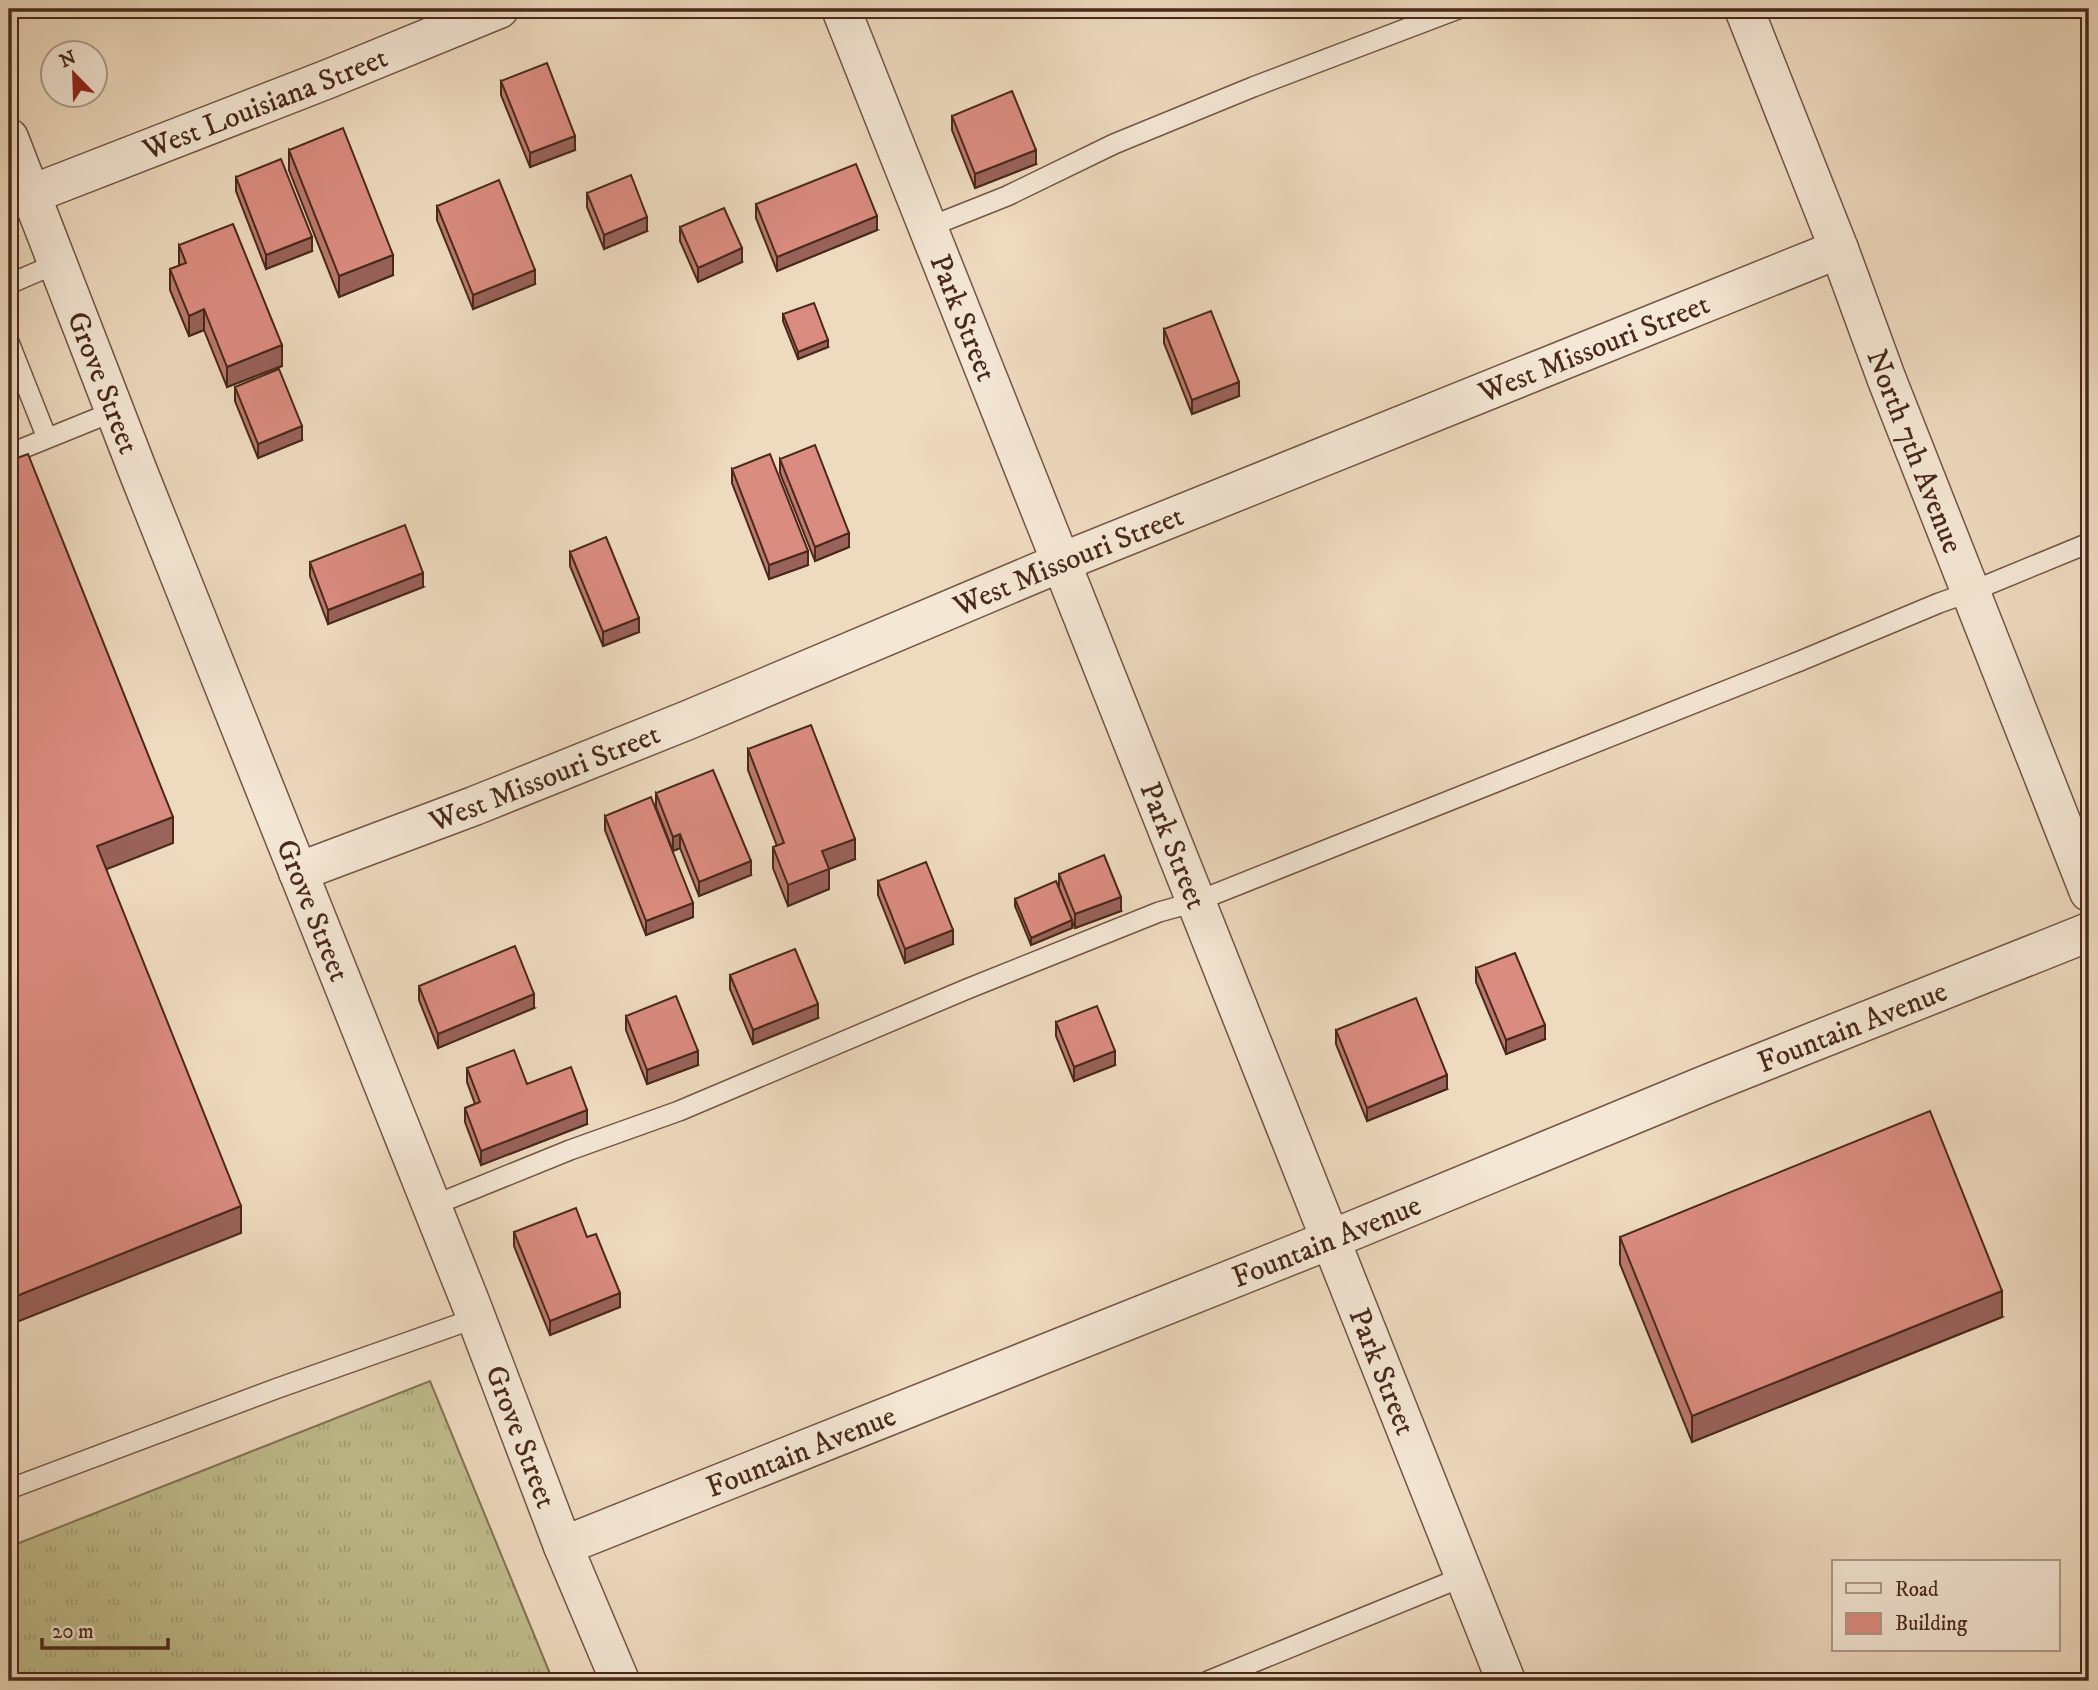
<svg xmlns="http://www.w3.org/2000/svg" width="2098" height="1690" font-family="'IM FELL DW Pica',serif">
  <style>
    .grass { fill: url(#grass-tufts); stroke: #847354; stroke-width: 2 }
    .lines { fill: none; stroke-linecap: round; stroke-linejoin: round }
    .lane-casing { stroke: #725543; stroke-width: 22 }
    .street-casing { stroke: #725543; stroke-width: 41 }
    .lane { stroke: #f4e7d5; stroke-width: 19 }
    .street { stroke: #f4e7d5; stroke-width: 38 }
    .wall { fill: #bc786e; stroke: #49291a; stroke-width: 2 }
    .shaded-wall { fill: #99625a; stroke: #49291a; stroke-width: 2 }
    .building { fill: #db8c80; stroke: #49291a; stroke-width: 2 }
    .labels { text-anchor: middle; stroke-width: 5; stroke-linejoin: round; paint-order: stroke }
    .street-label { font-size: 30px; fill: #49291a; stroke: #f4e7d5 }
  </style>
  <defs>
    <pattern id="grass-tufts" width="24" height="20" patternUnits="userSpaceOnUse" patternTransform="scale(1.75)"><rect width="24" height="20" fill="#c0bd8d"/><path d="M3 7l-1-3M5 7V3M7 7l1-3M15 17l-1-3M17 17v-4M19 17l1-3" fill="none" stroke="#a6a279"/></pattern>
  </defs>
  <rect width="100%" height="100%" fill="#eedabf"/>
  <filter id="stains"><feTurbulence type="fractalNoise" baseFrequency=".00286" numOctaves="4"/><feColorMatrix values="0 0 0 0 .2 0 0 0 0 .09 0 0 0 0 .02 0 0 0 .5 -.17"/></filter>
  <radialGradient id="worn" r=".72"><stop offset=".6" stop-color="#630" stop-opacity="0"/><stop offset="1" stop-color="#630" stop-opacity=".3"/></radialGradient>
  <path class="grass" d="M430 1381 553 1681H9V1547Z"/>
  <g class="lines">
    <g class="lane-casing">
      <path id="lane" d="M929 227 1007 196 1114 144 1253 87 1458 9
        M9 284 58 263
        M9 342 47 438
        M9 454 115 411
        M432 1206 570 1150 679 1111 967 989 1159 912 1195 902 1800 661 1939 603 1970 592 2089 543
        M9 1489 278 1388 476 1318
        M1208 1681 1465 1576"/>
    </g>
    <g class="street-casing">
      <g id="street">
        <path id="s1" d="M841 9 1506 1681"/>
        <path id="s2" d="M1744 9 1839 249 1887 380 2089 892"/>
        <path id="s3" d="M9 138 139 474 471 1304 563 1546 620 1681"/>
        <path id="s4" d="M32 194 328 79 499 9"/>
        <path id="s5" d="M298 872 474 806 688 720 1062 562 1839 249"/>
        <path id="s6" d="M563 1546 1332 1239 1710 1083 2089 932"/>
      </g>
    </g>
    <use href="#lane" class="lane"/>
    <use href="#street" class="street"/>
  </g>
  <path class="wall" d="M501 81 575 150 530 167 501 95Z
    M952 116 1036 164 975 188 952 130Z
    M289 150 393 275 339 297 289 170Z
    M236 177 312 251 266 269 236 191Z
    M587 193 647 231 604 249 587 207Z
    M756 204 877 230 777 271 756 218Z
    M437 206 535 284 473 309 437 220Z
    M680 227 742 262 698 282 680 241Z
    M179 245 282 366 227 387 204 330 189 336 170 290V269L179 266Z
    M783 314 828 347 798 359 783 321Z
    M1164 329 1239 396 1192 414 1164 343Z
    M235 387 302 440 258 458 235 401Z
    M780 459 849 547 815 561 780 473Z
    M732 469 808 565 769 579 732 483Z
    M570 552 639 632 603 646 570 566Z
    M310 562 423 587 328 624 310 576Z
    M748 749 855 859 829 869V889L788 906 773 868V847L777 846 748 770Z
    M656 793 751 875 699 896 680 848 673 851 656 807Z
    M605 816 693 917 646 935 605 830Z
    M1059 874 1121 911 1075 928 1059 888Z
    M878 881 953 944 905 963 878 895Z
    M1015 899 1072 928 1031 945 1015 906Z
    M1476 968 1545 1039 1506 1054 1476 982Z
    M730 975 818 1018 753 1044 730 989Z
    M419 986 534 1008 438 1048 419 1000Z
    M626 1016 698 1065 647 1084 626 1030Z
    M1056 1022 1115 1065 1074 1081 1056 1036Z
    M1336 1030 1447 1089 1367 1121 1336 1044Z
    M467 1068 527 1084 587 1124 481 1165 465 1122V1108L475 1104 467 1082Z
    M514 1232 587 1237 620 1307 550 1335 514 1246Z
    M1620 1237 2002 1317 1692 1442 1620 1264Z"/>
  <path class="shaded-wall" d="M575 136V150L530 167V153Z
    M1036 150V164L975 188V174Z
    M877 216V230L777 271V257Z
    M647 217V231L604 249V235Z
    M312 237V251L266 269V255Z
    M742 248V262L698 282V268Z
    M393 255V275L339 297V276Z
    M535 270V284L473 309V295Z
    M204 309V330L189 336V316Z
    M828 340V347L798 359V352Z
    M282 345V366L227 387V367Z
    M1239 382V396L1192 414V400Z
    M302 426V440L258 458V444Z
    M849 533V547L815 561V547Z
    M808 551V565L769 579V565Z
    M423 573V587L328 624V610Z
    M639 618V632L603 646V632Z
    M173 817V843L97 873V846Z
    M680 834V848L673 851V837Z
    M855 839V859L829 869V889L788 906V885L822 851Z
    M751 861V875L699 896V882Z
    M1121 897V911L1075 928V914Z
    M693 903V917L646 935V921Z
    M1072 920V928L1031 945V938Z
    M953 930V944L905 963V949Z
    M534 994V1008L438 1048V1034Z
    M818 1004V1018L753 1044V1030Z
    M1545 1025V1039L1506 1054V1040Z
    M698 1051V1065L647 1084V1070Z
    M1115 1051V1065L1074 1081V1067Z
    M1447 1075V1089L1367 1121V1108Z
    M587 1110V1124L481 1165V1151Z
    M241 1206V1233L9 1325V1299Z
    M2002 1291V1317L1692 1442V1416Z
    M620 1293V1307L550 1335V1321Z"/>
  <path class="building" d="M547 63 575 136 530 153 501 81Z
    M1012 91 1036 150 975 174 952 116Z
    M343 128 393 255 339 276 289 150Z
    M281 159 312 237 266 255 236 177Z
    M856 164 877 216 777 257 756 204Z
    M631 175 647 217 604 235 587 193Z
    M499 180 535 270 473 295 437 206Z
    M724 208 742 248 698 268 680 227Z
    M233 224 282 345 227 367 204 309 189 316 170 269 186 263 179 245Z
    M814 303 828 340 798 352 783 314Z
    M1211 311 1239 382 1192 400 1164 329Z
    M279 369 302 426 258 444 235 387Z
    M815 445 849 533 815 547 780 459Z
    M28 454 173 817 97 846 241 1206 9 1299V461Z
    M770 454 808 551 769 565 732 469Z
    M405 525 423 573 328 610 310 562Z
    M606 537 639 618 603 632 570 552Z
    M811 725 855 839 822 851 829 869 788 885 773 847 784 843 748 749Z
    M713 770 751 861 699 882 680 834 673 837 656 793Z
    M651 797 693 903 646 921 605 816Z
    M1104 855 1121 897 1075 914 1059 874Z
    M926 862 953 930 905 949 878 881Z
    M1056 881 1072 920 1031 938 1015 899Z
    M515 946 534 994 438 1034 419 986Z
    M795 949 818 1004 753 1030 730 975Z
    M1515 953 1545 1025 1506 1040 1476 968Z
    M676 996 698 1051 647 1070 626 1016Z
    M1416 998 1447 1075 1367 1108 1336 1030Z
    M1097 1006 1115 1051 1074 1067 1056 1022Z
    M514 1050 527 1084 571 1067 587 1110 481 1151 465 1108 480 1102 467 1068Z
    M1930 1111 2002 1291 1692 1416 1620 1237Z
    M576 1208 587 1237 596 1234 620 1293 550 1321 514 1232Z"/>
  <g class="labels">
    <g class="street-label">
      <text dy="10" stroke="none"><textPath href="#s4" startOffset="250">West Louisiana Street</textPath></text>
      <text dy="10" stroke="none"><textPath href="#s1" startOffset="332">Park Street</textPath></text>
      <text dy="10" stroke="none"><textPath href="#s5" startOffset="1398">West Missouri Street</textPath></text>
      <text dy="10" stroke="none"><textPath href="#s3" startOffset="262">Grove Street</textPath></text>
      <text dy="10" stroke="none"><textPath href="#s2" startOffset="474">North 7th Avenue</textPath></text>
      <text dy="10" stroke="none"><textPath href="#s5" startOffset="831">West Missouri Street</textPath></text>
      <text dy="10" stroke="none"><textPath href="#s5" startOffset="264">West Missouri Street</textPath></text>
      <text dy="10" stroke="none"><textPath href="#s1" startOffset="900">Park Street</textPath></text>
      <text dy="10" stroke="none"><textPath href="#s3" startOffset="830">Grove Street</textPath></text>
      <text dy="10" stroke="none"><textPath href="#s6" startOffset="1390">Fountain Avenue</textPath></text>
      <text dy="10" stroke="none"><textPath href="#s6" startOffset="822">Fountain Avenue</textPath></text>
      <text dy="10" stroke="none"><textPath href="#s1" startOffset="1466">Park Street</textPath></text>
      <text dy="10" stroke="none"><textPath href="#s3" startOffset="1396">Grove Street</textPath></text>
      <text dy="10" stroke="none"><textPath href="#s6" startOffset="256">Fountain Avenue</textPath></text>
    </g>
  </g>
  <rect width="2098" height="1690" fill="none" stroke="#eedabf" stroke-width="35"/>
  <rect x="10" y="10" width="2077" height="1669" fill="none" stroke="#49291a" stroke-width="3.5"/>
  <rect x="18" y="18" width="2063" height="1655" fill="none" stroke="#49291a" stroke-width="2"/>
  <rect x="1832" y="1560" width="228" height="91" fill="#f4e7d5" stroke="#b09b8a" stroke-width="2"/>
  <rect x="1846" y="1583" width="35" height="10" fill="#f4e7d5" stroke="#b09b8a" stroke-width="2"/>
  <text x="1895" y="1596" font-size="21" fill="#49291a">Road</text>
  <rect x="1846" y="1613" width="35" height="21" fill="#db8c80" stroke="#b09b8a" stroke-width="2"/>
  <text x="1895" y="1630" font-size="21" fill="#49291a">Building</text>
  <g transform="translate(74 74) rotate(337)"><circle r="33" fill="#f4e7d5" stroke="#b09b8a" stroke-width="2"/>
  <path d="M0-5L12 26L0 18L-12 26Z" fill="#8f2418"/>
  <text y="-10" font-size="19" font-weight="bold" text-anchor="middle" fill="#49291a">N</text>
  </g>
  <path d="M42 1638v10h126v-10" fill="none" stroke="#49291a" stroke-width="3.5"/>
  <text x="52" y="1638" font-size="21" fill="#49291a" stroke="#f4e7d5" stroke-width="5" paint-order="stroke">20 m</text>
  <rect width="100%" height="100%" filter="url(#stains)"/>
  <rect width="100%" height="100%" fill="url(#worn)"/>
</svg>
